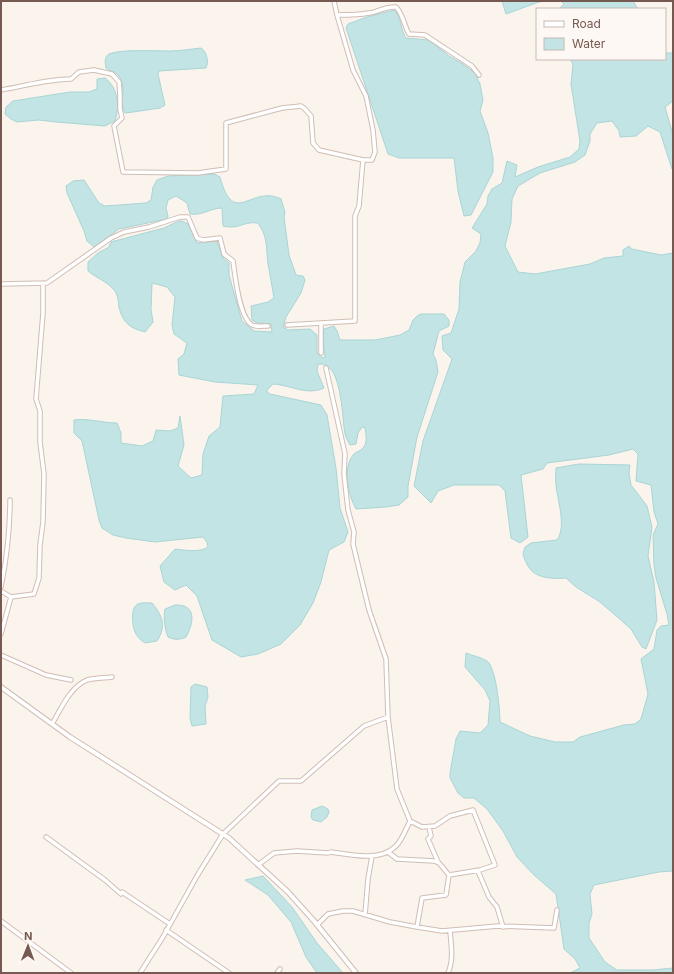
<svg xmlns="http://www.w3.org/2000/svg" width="674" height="974" font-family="Inter,sans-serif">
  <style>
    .water { fill: #c2e4e4; stroke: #a9d5d5 }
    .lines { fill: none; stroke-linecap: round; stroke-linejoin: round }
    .minor-casing { stroke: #d0bdb5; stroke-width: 5.5 }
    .tertiary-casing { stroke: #d0bdb5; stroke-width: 6 }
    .minor { stroke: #fff; stroke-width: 3.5 }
    .tertiary { stroke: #fff; stroke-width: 4 }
  </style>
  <rect width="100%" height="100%" fill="#fbf4ed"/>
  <path class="water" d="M502 1H548L539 2 506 14Z
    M561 1H633L638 9H559L564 4Z
    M394 10C402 17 400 30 406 38L429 40 449 56 463 64 476 74 477 78 480 84 483 100 480 111 488 133 493 158V172L471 215 464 216 458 191 454 158H399L388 154 346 28 348 24 367 17Z
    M201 48C207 52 209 62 206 68L159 71 158 74 165 105 160 108 126 113 124 112C119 99 128 85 117 74 114 71 109 71 106 68 105 63 104 57 109 54 122 49 155 51 169 51 180 51 191 49 201 48Z
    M665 53H673V101L665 107 673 135V170L672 169 660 132 648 126 636 136 620 137 619 131 612 121 597 123 590 134V141L585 155 575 162 540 173 518 186 512 199 511 222 505 246 518 272 535 274 590 264 604 258 623 256V250L629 246 632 249 661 255 673 253V871L659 872 594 885 590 894 592 914 589 923V938L605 962 617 970H653L673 968V973H570L580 968 575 959 564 949 556 894 534 875 517 857 503 831 487 809 474 798H464L458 793 450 778V773L456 739 460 731 480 733 488 725 490 701 485 690 465 667 466 653C473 656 481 657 487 661 496 667 500 710 500 722L530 736 555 742H573L580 737 624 725 635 724 641 719 648 694 641 659 654 649 657 630 661 626 669 625 667 614 656 578 654 565 653 535 658 524 654 512 651 485 636 481 638 454 633 449 609 455 547 463 543 469 521 475 528 537 520 543 511 538 505 491 499 485H454L438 491 431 503 414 486 423 441 452 359 443 350 442 336 451 333 459 309 460 282 465 262 476 251 480 243 481 234 472 228 487 204 488 196 492 189 502 183 507 161 517 165 515 177 538 167 570 157 579 149 580 141 571 84 573 64 570 59H665Z
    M105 78C118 88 120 105 115 121L105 126 56 122 39 120 17 122 11 119 5 114 6 107 13 101 70 92H89L97 89V79Z
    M214 174 220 177C234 229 251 184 281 199L285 212 284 217 289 255 296 275 303 276 305 280 301 293 286 317 283 327 288 330 310 329 317 335V353L323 358 325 357 323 338 324 329 334 326 337 331 340 340H375L400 335 409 330 413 320 417 316 421 314H444L449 320V326L439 331 433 354 436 360 438 372 417 437 408 486V497L399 505 386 507 356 509C348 495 342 467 354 454 356 452 360 451 362 449 368 444 366 435 365 428L362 427 358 433 356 444 350 445C348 441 346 438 345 434 342 417 342 375 327 366 324 364 321 364 318 364L317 371 324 388C307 396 291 385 273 384L267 390V392L270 394 321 405 327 415 336 468 340 508 348 532 344 542 329 550 321 582 313 603 300 625 281 644 258 654 241 657 212 640 197 596 186 585 175 590 164 582 160 566 175 549C184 550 200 553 208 547L207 542 203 537 155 542 126 538 113 535 102 528 99 520 82 441 74 433V420C88 418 103 423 117 423L121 433V443L142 446 153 441 156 430 170 431 178 428 180 416 184 445 178 466 191 478 202 475 203 454 209 436 220 427 223 396 254 394 258 385 215 382 179 375 178 359 184 354 187 343 174 334 172 325 175 297 167 287 152 283 151 309 153 322 145 332C131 328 125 325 120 311 118 306 119 300 117 295 113 284 96 278 88 271V262L98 253 109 247 111 242 164 228 179 221H182L188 224 197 243 217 241 223 258 229 263V275L234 293 242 321 254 331 272 332 271 324 257 323 252 320 251 306 268 302 274 298C272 286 270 275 268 264 266 247 268 237 258 223 242 221 240 230 223 226L222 208C211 208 202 216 190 214L187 203 176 196 168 200 166 208 168 216 167 219 119 229 94 247 87 241 84 231 67 193 66 186 73 181 84 180 99 203 105 206 146 203 151 200 153 187 157 180 168 176Z
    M579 464 630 465 629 473 631 485 647 506 652 527 648 556 654 582 657 620 646 649 642 647 631 629 622 621 600 602 576 587 566 578C554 579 535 579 528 566 526 563 524 558 523 554L525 547 531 543 539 542 557 540C567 526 557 500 556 484 555 479 556 473 556 468Z
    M152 603C162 615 167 626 157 641L145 643C142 641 138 638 136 634 132 628 130 607 138 604 142 602 148 603 152 603Z
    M175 605C197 604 194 623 186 637 180 640 174 640 168 637 165 630 163 616 165 609Z
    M195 684 207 687 208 697 205 706 206 724 192 726 190 718 191 687Z
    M322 806 328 809 329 812 327 817 321 822 313 820 311 817 312 810Z
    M263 876 292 907 317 943 343 973H317L306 957 291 922 268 895 245 880Z"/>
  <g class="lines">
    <g class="minor-casing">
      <path id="minor" d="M334 1 337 15C347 15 359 15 369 13 378 12 386 6 396 7 403 14 404 25 409 34L425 35 472 66 479 75
        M1 90C25 86 48 79 71 79L79 72 94 70 112 74 119 82 120 95V109L122 118 114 126 123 172 198 173 226 169V123L282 108 301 106 305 109 311 116 313 143 319 150 363 160H372L375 152 373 130 366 96 353 70 337 15
        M1 284 47 283 111 238 124 232 149 227 180 217H188L197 238 203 240 220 238 224 254 233 261C235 275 239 317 252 325 256 327 263 326 268 326
        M321 323V353
        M287 325 355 321V216L359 206 363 160
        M1 587C7 557 10 530 10 500
        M1 591 11 597 34 594 39 578 40 545 43 522 44 474 40 442V411L36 399 43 313V283
        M1 634 11 597
        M1 655 46 675 71 680
        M52 724C61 709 70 687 87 680 95 678 105 678 112 677
        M429 827 431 836 428 839 438 862
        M46 837 105 880 121 894 122 892 170 924
        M388 852 397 859 434 861 439 863 449 875
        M258 865 274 853 297 851 328 853 331 852C351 855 380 862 396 846 402 840 406 829 410 821
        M478 871 489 897 497 907 503 927
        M365 915 368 879 372 856
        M1 921 71 973
        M317 925 328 914 343 911H353L390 922 417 927 422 898 446 895 449 875 480 870 495 865 473 810 450 816 435 826 422 827 410 821 397 789 388 717 386 659 369 610 353 544 354 532 348 510 344 474 345 454 326 368
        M417 927 442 931 498 926 554 928 557 910
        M166 930 229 973
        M140 973 163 937 197 876 223 834 279 781H301L364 726 388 717
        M277 973 280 969
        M448 973C454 960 451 944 450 931"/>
    </g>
    <g class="tertiary-casing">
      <path id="tertiary" d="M1 687 70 737 229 838 288 892 314 921 356 973"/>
    </g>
    <use href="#minor" class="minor"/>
    <use href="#tertiary" class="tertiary"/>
  </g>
  <rect width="674" height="974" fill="none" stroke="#765951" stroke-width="4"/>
  <rect x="536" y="8" width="130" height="52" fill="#fef8f4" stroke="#c8b8b3"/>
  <rect x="544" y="21" width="20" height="6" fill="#ffffff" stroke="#c8b8b3"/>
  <text x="572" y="28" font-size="12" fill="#765951">Road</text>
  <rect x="544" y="38" width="20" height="12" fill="#c2e4e4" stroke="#c8b8b3"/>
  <text x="572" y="48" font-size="12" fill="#765951">Water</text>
  <g transform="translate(28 946) rotate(1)" stroke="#fef8f4" stroke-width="3" paint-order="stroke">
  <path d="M0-3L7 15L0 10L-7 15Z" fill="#765951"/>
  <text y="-6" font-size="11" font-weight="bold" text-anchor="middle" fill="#765951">N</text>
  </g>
</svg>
